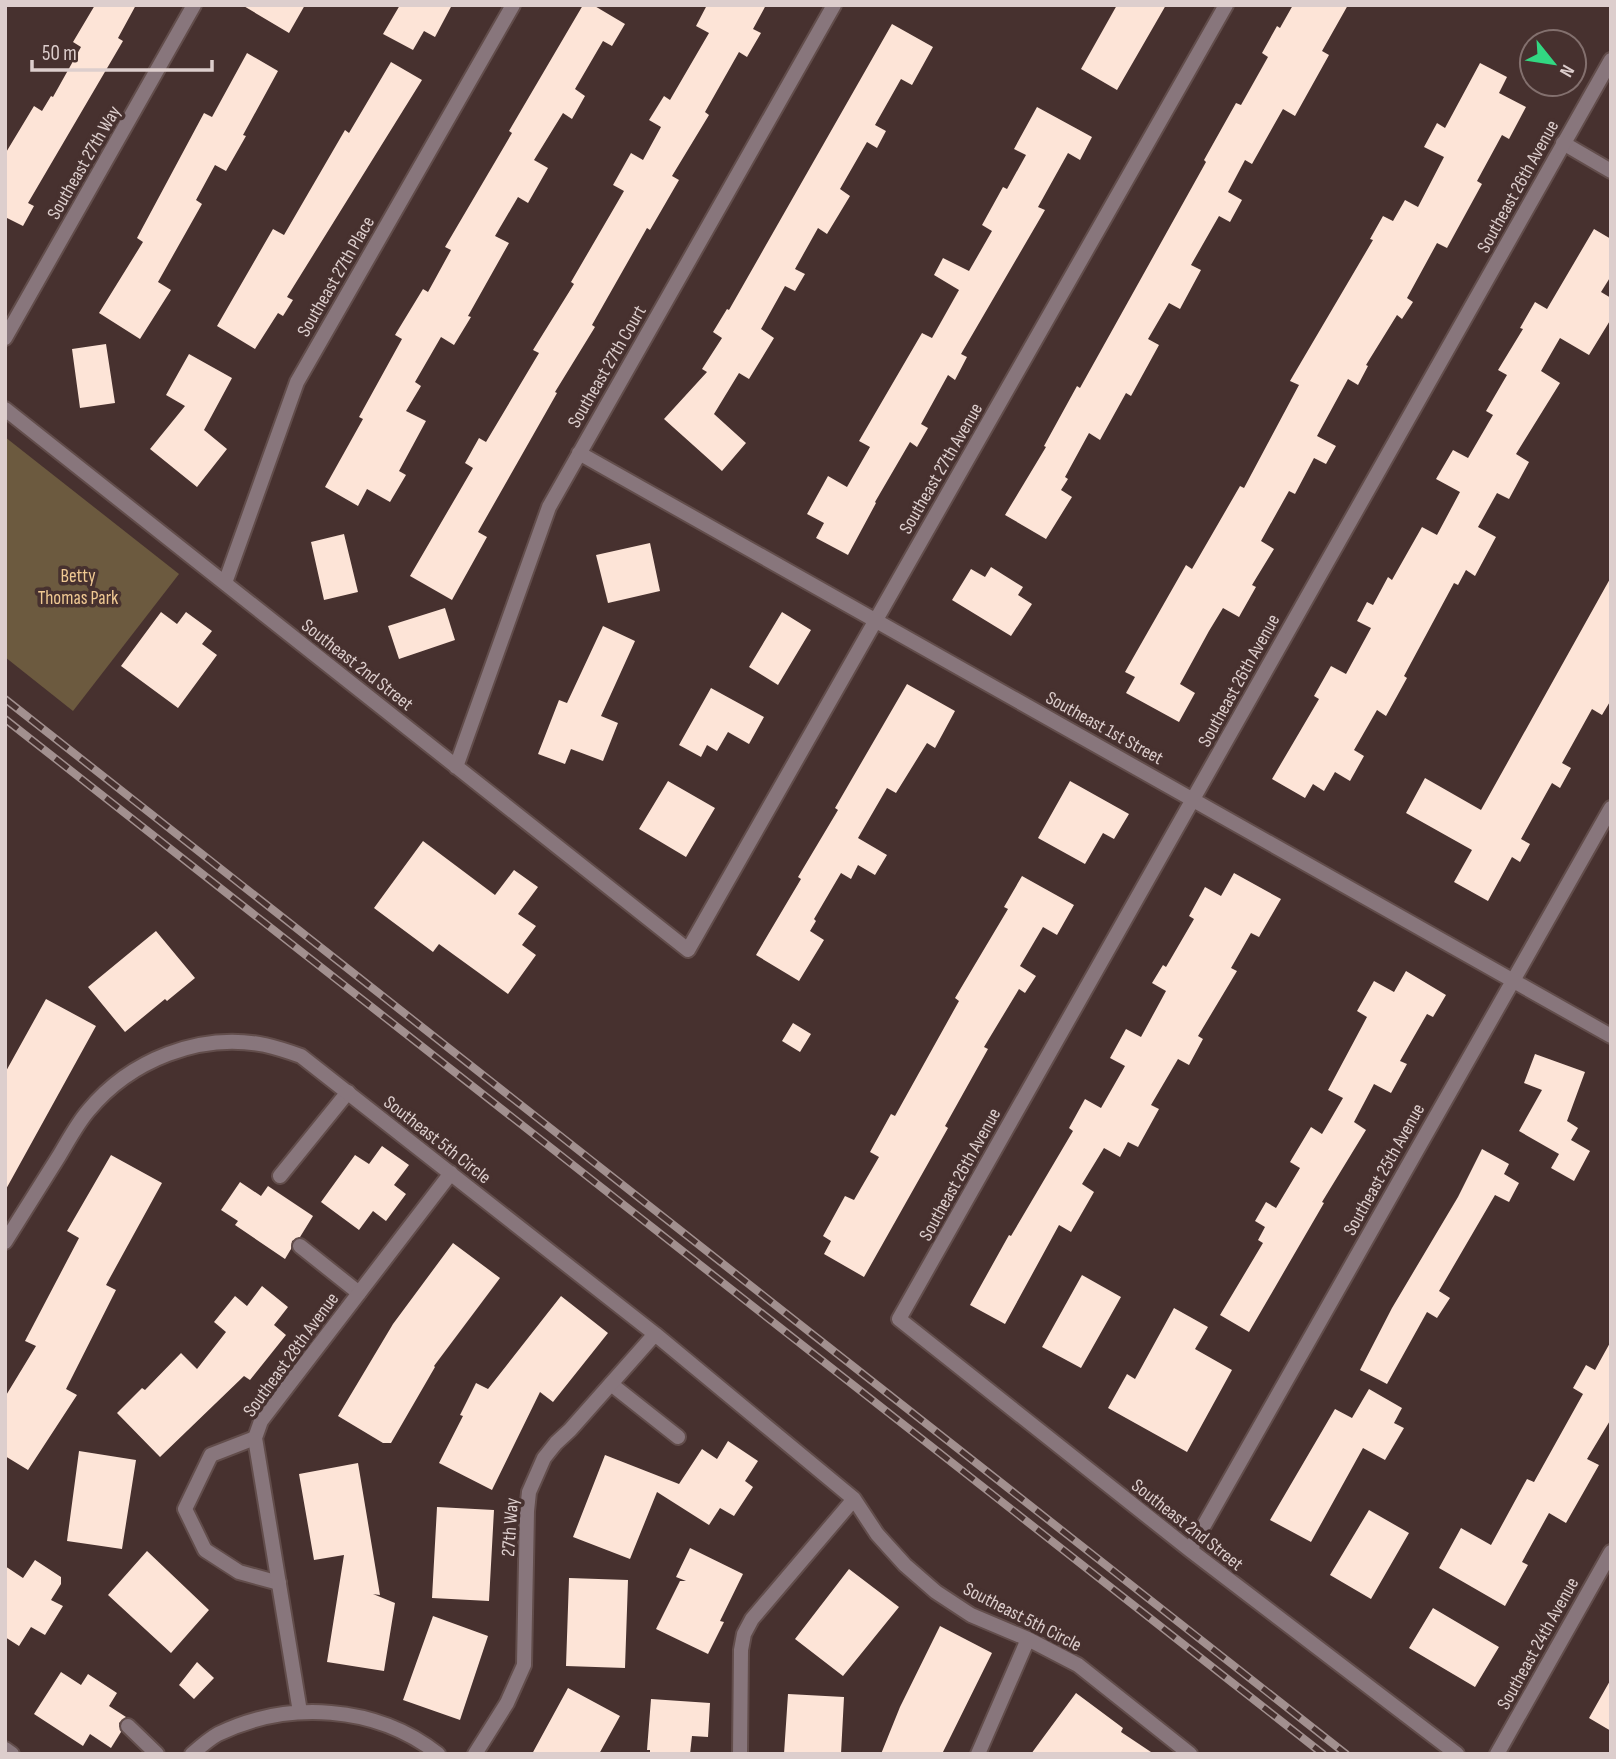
<svg xmlns="http://www.w3.org/2000/svg" width="1616" height="1759" font-family="'Sofia Sans Condensed',sans-serif">
  <style>
    .green { fill: #6c5a3f }
    .building { fill: #fde4d7 }
    .lines { fill: none; stroke-linecap: round; stroke-linejoin: round }
    .service-casing { stroke: #624d4b; stroke-width: 18 }
    .minor-casing { stroke: #624d4b; stroke-width: 18 }
    .service { stroke: #88767c; stroke-width: 14 }
    .minor { stroke: #88767c; stroke-width: 14 }
    .rail-casing { stroke: #a2908f; stroke-width: 8 }
    .rail { stroke: #47312f; stroke-width: 5; stroke-dasharray: 16; stroke-linecap: butt }
    .labels { text-anchor: middle; stroke-width: 7; stroke-linejoin: round; paint-order: stroke }
    .street-label { font-size: 19px; fill: #ddcecd; stroke: #47312f }
    .park-label { font-size: 19px; fill: #f0c993; stroke: #47312f }
  </style>
  <rect width="100%" height="100%" fill="#47312f"/>
  <path class="green" d="M5 437 179 574 73 711 5 657Z"/>
  <path class="building" d="M95 5H136L118 38 123 41 28 203 34 206 23 226 5 217V154L34 106 42 111 51 96 53 97 81 47 73 42Z
    M242 5H305L289 33Z
    M400 5H452L435 37 424 31 413 50 383 34Z
    M583 5H593L625 24 612 46 603 41 575 89 585 96 572 119 563 113 534 160 548 168 528 203 518 197 495 236 509 243 468 316 471 317 454 345 441 337 415 382 421 386 406 411 426 421 399 471 406 475 390 502 367 489 358 506 325 487 363 419 359 417 402 339 395 335 423 289 428 292 451 250 445 247 512 133 509 131Z
    M707 5H766L753 29 761 33 747 57 739 52 705 112 709 115 672 176 679 180 650 230 647 228 592 325 595 327 555 392 557 393 478 532 487 537 452 600 410 576 473 468 465 463 479 438 486 442 539 353 533 350 574 284 571 282 624 191 613 185 631 153 643 160 661 127 649 120 664 96 670 100 709 33 696 26Z
    M1117 5H1166L1117 90 1081 69Z
    M1293 5H1348L1322 51 1329 55 1295 116 1283 109 1252 164 1245 160 1228 192 1242 200 1230 222 1219 216 1191 265 1201 270 1180 309 1169 303 1148 339 1159 345 1131 396 1126 393 1100 440 1089 433 1065 477 1068 479 1061 490 1072 497 1046 539 1005 515 1046 447 1044 446 1077 386 1080 388 1206 162 1204 160 1236 103 1241 105 1268 57 1262 53 1277 26 1280 28Z
    M892 24 933 47 912 85 901 79 875 125 886 131 877 148 867 142 840 189 850 196 827 234 818 228 795 269 805 274 795 291 785 286 761 329 774 338 749 379 739 373 714 414 746 443 722 471 664 419 707 372 702 369 722 338 713 332 727 309 729 310Z
    M247 53 278 71 243 135 246 136 226 171 215 165 196 200 202 204 158 282 171 290 140 339 99 313 143 242 137 238 204 113 212 117Z
    M391 62 422 80 287 297 293 300 283 316 278 313 255 349 217 326 273 229 284 235 345 130 349 133Z
    M1480 63 1507 77 1499 93 1526 107 1509 139 1502 135 1477 181 1482 184 1447 248 1437 243 1407 298 1413 302 1402 319 1397 315 1366 365 1368 366 1358 385 1348 379 1317 436 1336 446 1326 464 1314 458 1295 494 1289 491 1261 541 1274 549 1252 585 1256 587 1239 617 1223 608 1209 631 1180 684 1195 693 1179 722 1126 693 1135 677 1125 672 1186 565 1192 569 1240 486 1244 488 1299 385 1290 381 1373 240 1370 239 1383 216 1393 221 1405 200 1418 207 1444 157 1424 147 1437 123 1445 128Z
    M1037 107 1092 137 1080 160 1068 153 1038 207 1045 210 961 354 967 357 955 380 948 375 921 424 928 428 917 447 910 442 875 502 876 503 848 555 816 538 824 523 807 514 828 476 847 487 870 447 859 441 922 333 932 338 959 290 934 275 943 258 969 271 992 231 982 225 1003 187 1007 189 1026 155 1014 149Z
    M1594 229 1611 239V276L1601 292 1611 298V319L1589 355 1560 338 1541 371 1560 383 1516 454 1529 462 1509 499 1497 493 1478 527 1496 537 1475 576 1466 570 1458 585 1454 583 1404 676 1407 678 1386 716 1377 710 1354 750 1364 756 1350 781 1335 772 1324 791 1313 784 1305 798 1272 779 1319 699 1314 696 1331 666 1346 674 1371 628 1357 621 1367 602 1373 605 1388 577 1392 580 1422 527 1437 535 1460 492 1436 479 1453 450 1468 458 1493 415 1486 411 1507 375 1498 370 1523 329 1520 328 1535 302 1547 309Z
    M106 344 115 403 80 408 72 349Z
    M189 354 232 378 204 430 227 449 197 487 150 449 185 406 166 395Z
    M344 534 358 592 324 600 311 542Z
    M650 543 660 591 608 603 596 555Z
    M991 567 1023 587 1018 595 1032 604 1011 636 952 600 971 569 985 577Z
    M1611 577V700L1602 715 1592 709 1562 763 1571 768 1560 788 1552 783 1521 839 1530 844 1520 862 1512 857 1488 901 1454 882 1472 850 1406 813 1425 778 1481 810Z
    M445 608 455 640 399 659 388 626Z
    M161 612 177 624 186 612 212 631 202 644 217 655 178 708 121 666Z
    M782 612 811 630 778 685 749 667Z
    M603 626 635 641 601 716 618 723 603 761 571 749 565 764 538 754 559 700 567 703Z
    M907 684 955 711 935 748 927 743 896 793 887 788 858 838 887 855 875 875 858 865 851 879 841 873 814 919 816 921 810 931 824 940 799 981 756 955 801 879 798 877 838 810 835 808Z
    M711 688 764 717 749 744 728 732 717 751 707 745 701 757 679 745Z
    M668 781 715 808 686 857 639 829Z
    M1070 781 1129 814 1114 839 1103 833 1085 864 1038 838Z
    M423 841 495 895 514 870 538 887 518 914 536 926 522 945 536 955 508 994 439 944 433 952 374 908Z
    M1234 873 1281 899 1259 937 1251 933 1231 968 1237 971 1198 1036 1203 1039 1189 1065 1178 1059 1151 1105 1159 1109 1138 1147 1128 1142 1120 1157 1104 1148 1082 1184 1094 1192 1071 1232 1059 1225 1005 1324 970 1305 1009 1235 1011 1236 1073 1131 1069 1128 1085 1099 1101 1108 1125 1066 1110 1058 1126 1029 1141 1037 1166 991 1152 983 1163 965 1166 967 1194 919 1189 916 1205 887 1221 896Z
    M1022 876 1074 905 1057 935 1043 927 1020 966 1036 976 1025 993 1019 989 984 1047 988 1049 945 1126 948 1128 864 1277 824 1254 831 1241 823 1236 845 1196 854 1200 879 1157 870 1152 891 1114 895 1116 959 1001 955 998 1008 909 1004 907Z
    M156 931 195 978 167 1001 165 999 125 1032 88 987Z
    M1406 971 1446 995 1433 1017 1427 1014 1400 1061 1407 1064 1391 1093 1374 1084 1354 1122 1366 1130 1322 1202 1324 1203 1249 1332 1220 1315 1263 1243 1258 1240 1265 1227 1255 1221 1266 1202 1276 1208 1300 1168 1290 1162 1311 1127 1322 1134 1343 1098 1328 1090 1367 1017 1357 1011 1374 981 1394 992Z
    M46 999 96 1026 5 1191V1073Z
    M793 1023 811 1034 800 1052 782 1041Z
    M1535 1054 1585 1072 1567 1121 1578 1128 1571 1140 1590 1151 1574 1181 1551 1168 1559 1154 1519 1131 1542 1090 1524 1083Z
    M382 1146 409 1165 394 1185 406 1194 386 1221 373 1211 359 1230 321 1202 355 1155 369 1164Z
    M1482 1149 1509 1164 1504 1174 1519 1183 1509 1202 1495 1195 1439 1291 1450 1298 1437 1318 1427 1312 1387 1384 1360 1370 1392 1308 1458 1197Z
    M111 1155 162 1183 106 1285 116 1290 66 1389 77 1395 28 1470 5 1456V1397L36 1346 25 1341 79 1238 67 1231Z
    M240 1182 261 1196 268 1186 313 1216 300 1237 292 1241 291 1249 285 1259 235 1225 238 1221 221 1210Z
    M453 1243 500 1278 434 1366 435 1367 391 1443H383L338 1416 393 1324Z
    M1082 1275 1121 1297 1081 1368 1042 1347Z
    M262 1286 288 1307 274 1325 286 1335 250 1380 244 1376 160 1457 117 1413 142 1388 145 1390 181 1353 197 1369 226 1332 214 1322 235 1296 247 1306Z
    M561 1296 608 1333 553 1402 540 1392 492 1490 439 1463 463 1416 460 1415 476 1383 488 1389Z
    M1174 1308 1208 1327 1195 1349 1232 1370 1187 1452 1108 1408 1127 1374 1135 1379Z
    M1611 1341V1419L1587 1459 1599 1465 1566 1523 1549 1513 1522 1562 1528 1565 1505 1606 1439 1568 1461 1528 1491 1545 1527 1479 1534 1482 1583 1394 1573 1388 1586 1365 1595 1370Z
    M1369 1389 1402 1408 1394 1423 1404 1428 1385 1460 1363 1448 1311 1542 1270 1520 1335 1409 1352 1418Z
    M728 1441 758 1461 745 1481 753 1487 734 1516 720 1508 709 1525 657 1492 630 1559 573 1537 605 1455 679 1484 702 1449 717 1459Z
    M79 1451 136 1460 122 1549 67 1541Z
    M358 1463 380 1595 373 1594 395 1603 384 1671 327 1662 344 1555 314 1560 299 1474Z
    M437 1507 494 1510 489 1601 432 1598Z
    M1369 1510 1409 1533 1371 1599 1330 1575Z
    M690 1548 743 1574 720 1621 724 1622 708 1654 656 1629 680 1581H686L676 1577Z
    M147 1551 209 1610 171 1653 108 1595Z
    M35 1560 61 1577V1584L51 1600 63 1606 45 1635 31 1627 19 1646 5 1637V1566L23 1578Z
    M849 1569 899 1607 843 1676 795 1639Z
    M569 1578 628 1580 625 1668 566 1666Z
    M1433 1608 1499 1647 1475 1687 1409 1648Z
    M433 1616 488 1636 460 1720 403 1700Z
    M940 1626 992 1653 942 1754H881L900 1707Z
    M197 1662 214 1678 194 1699 179 1685Z
    M61 1672 81 1685 88 1674 117 1693 109 1706 126 1717 119 1723 121 1732 111 1748 90 1734 83 1746 34 1714Z
    M1611 1679V1731L1589 1718Z
    M568 1688 620 1716 599 1754H532Z
    M1076 1693 1123 1728 1121 1732 1154 1754H1031Z
    M788 1694 844 1697 841 1754H784Z
    M651 1699 710 1703 708 1737 692 1736 690 1754H650V1750H647Z"/>
  <g class="lines">
    <g class="service-casing">
      <path id="service" d="M1563 143 1611 171
        M280 1176 348 1092
        M300 1246 359 1293
        M611 1384 678 1437
        M255 1438 211 1455 185 1509 205 1550 239 1572 279 1583
        M128 1726 157 1754"/>
    </g>
    <g class="minor-casing">
      <path id="minor" d="M5 338 194 5
        M5 409 688 950 1226 5
        M579 453 1611 1036
        M225 583 297 382 513 5
        M456 767 549 507 834 5
        M5 1242C23 1213 41 1185 59 1156 68 1141 77 1124 88 1111 130 1060 200 1032 265 1045 278 1048 290 1052 301 1056L655 1334 854 1499 877 1534 905 1565 936 1592 971 1615 1028 1639 1078 1665 1190 1754
        M1190 1550 1611 808
        M300 1712 255 1438 261 1421 451 1173
        M5 1749 12 1754
        M192 1754C200 1747 209 1739 218 1734 288 1700 376 1705 438 1754
        M475 1754 507 1703 524 1665 527 1511 529 1492 544 1458 556 1443 570 1430 655 1334
        M740 1754 741 1650 744 1634 752 1619 854 1499
        M978 1754 1028 1639
        M1457 1754 1190 1550 899 1319 1611 60
        M1497 1754 1611 1552"/>
    </g>
    <use href="#service" class="service"/>
    <use href="#minor" class="minor"/>
    <g class="rail-casing">
      <path id="rail" d="M5 699 1346 1754
        M5 719 1323 1754"/>
    </g>
    <use href="#rail" class="rail"/>
  </g>
  <g class="labels">
    <g class="street-label">
      <text transform="translate(83 162) rotate(-60)" y="7">Southeast 27th Way</text>
      <text transform="translate(1517 186) rotate(-61)" y="7">Southeast 26th Avenue</text>
      <text transform="translate(335 276) rotate(-60)" y="7">Southeast 27th Place</text>
      <text transform="translate(606 366) rotate(-60)" y="7">Southeast 27th Court</text>
      <text transform="translate(940 468) rotate(-60)" y="7">Southeast 27th Avenue</text>
      <text transform="translate(358 664) rotate(38)" y="7">Southeast 2nd Street</text>
      <text transform="translate(1238 680) rotate(-61)" y="7">Southeast 26th Avenue</text>
      <text transform="translate(1105 727) rotate(29)" y="7">Southeast 1st Street</text>
      <text transform="translate(438 1139) rotate(38)" y="7">Southeast 5th Circle</text>
      <text transform="translate(1383 1169) rotate(-61)" y="7">Southeast 25th Avenue</text>
      <text transform="translate(959 1174) rotate(-61)" y="7">Southeast 26th Avenue</text>
      <text transform="translate(290 1354) rotate(-54)" y="7">Southeast 28th Avenue</text>
      <text transform="translate(1188 1524) rotate(38)" y="7">Southeast 2nd Street</text>
      <text transform="translate(509 1527) rotate(-86)" y="7">27th Way</text>
      <text transform="translate(1023 1616) rotate(27)" y="7">Southeast 5th Circle</text>
      <text transform="translate(1537 1643) rotate(-61)" y="7">Southeast 24th Avenue</text>
    </g>
    <g class="park-label">
      <text x="78" y="582">Betty<tspan x="78" dy="22">Thomas Park</tspan></text>
    </g>
  </g>
  <rect width="1616" height="1759" fill="none" stroke="#ddcecd" stroke-width="14"/>
  <g transform="translate(1553 63) rotate(120)"><circle r="33" fill="#47312f" stroke="#83706e" stroke-width="2"/>
  <path d="M0-5L12 26L0 18L-12 26Z" fill="#32d882"/>
  <text y="-10" font-size="19" font-weight="bold" text-anchor="middle" fill="#ddcecd">N</text>
  </g>
  <path d="M32 60v10h180v-10" fill="none" stroke="#ddcecd" stroke-width="3.5"/>
  <text x="42" y="60" font-size="21" fill="#ddcecd" stroke="#47312f" stroke-width="5" paint-order="stroke">50 m</text>
</svg>
